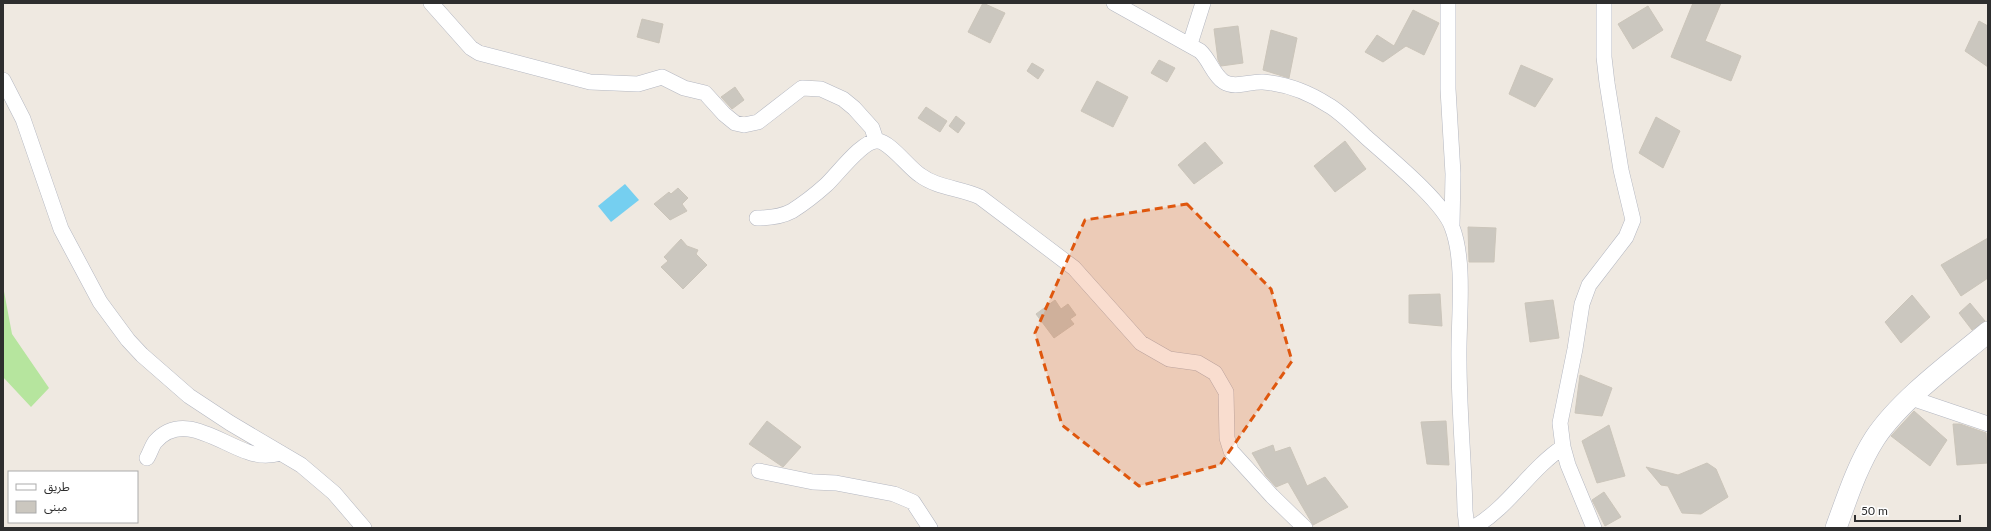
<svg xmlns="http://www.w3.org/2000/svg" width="1991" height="531" font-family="Lato,'Noto Sans Arabic',sans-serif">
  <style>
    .green { fill: #b6e59e }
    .water { fill: #75cff0 }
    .building { fill: #cbc7bf; stroke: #cbc5ba }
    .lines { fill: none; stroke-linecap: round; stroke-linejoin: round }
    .street-casing { stroke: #b4b7c1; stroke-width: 16 }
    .secondary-casing { stroke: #b4b7c1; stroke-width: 22 }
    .street { stroke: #fff; stroke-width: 15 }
    .secondary { stroke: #fff; stroke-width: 21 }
    .marked { fill: #df570e; fill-opacity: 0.2; stroke: #df570e; stroke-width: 3; stroke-dasharray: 8 5; stroke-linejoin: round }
  </style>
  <rect width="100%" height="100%" fill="#efe9e1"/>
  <path class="green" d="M3 286 12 334 49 388 31 407 3 377Z"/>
  <path class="water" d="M625 184 639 200 611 222 598 206Z"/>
  <path class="building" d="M983 3 1005 13 990 43 968 32Z
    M1693 3H1721L1705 41 1741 56 1731 81 1671 57Z
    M1648 6 1663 30 1633 49 1618 24Z
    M1413 10 1439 23 1424 55 1406 46 1383 62 1365 52 1377 35 1394 46Z
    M642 19 663 24 659 43 637 37Z
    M1979 21 1988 26V67L1965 51Z
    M1238 26 1243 63 1221 66 1218 60 1214 29Z
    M1271 30 1297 38 1289 78 1263 70Z
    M1159 60 1175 68 1167 82 1151 73Z
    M1032 63 1044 70 1038 79 1027 71Z
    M1521 65 1553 79 1535 107 1509 94Z
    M1097 81 1128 97 1113 127 1081 111Z
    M735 87 744 100 732 109 721 97Z
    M926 107 947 121 940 132 918 118Z
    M956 116 965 123 958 133 949 126Z
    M1656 117 1680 131 1663 168 1639 153Z
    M1345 141 1366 169 1335 192 1314 166Z
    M1205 142 1223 163 1194 184 1178 165Z
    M678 188 688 198 682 204 687 211 670 220 654 204 669 192 671 194Z
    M1468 227 1496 228 1494 262H1469Z
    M1988 238V278L1961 296 1941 265Z
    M681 239 687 246 698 250 696 254 707 265 683 289 661 267 668 261 664 257Z
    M1440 294 1442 326 1409 323V295Z
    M1912 295 1930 317 1901 343 1885 322Z
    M1055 300 1061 309 1068 304 1076 315 1070 319 1074 324 1054 338 1036 314Z
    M1553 300 1559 338 1530 342 1525 303Z
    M1970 303 1985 321 1972 330 1959 313Z
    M1580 375 1612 388 1602 416 1575 413Z
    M1914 411 1947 440 1930 466 1891 436Z
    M767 421 801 447 783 467 749 444Z
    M1446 421 1449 465 1427 464 1421 422Z
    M1953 424H1960L1986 433 1988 463 1957 465Z
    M1609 425 1625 476 1597 483 1582 441Z
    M1273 445 1275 452 1290 447 1307 486 1325 477 1348 507 1313 525 1288 482 1276 487 1266 476 1252 453Z
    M1707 463 1716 469 1728 497 1701 514 1682 513 1668 486 1661 485 1646 467 1678 475Z
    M1604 492 1621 517 1605 526 1592 500Z"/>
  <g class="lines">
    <g class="street-casing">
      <path id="street" d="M431 3 471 48 479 53 590 82 638 84 662 77 684 88 705 93 724 114 735 123 744 125 758 122 802 88 821 89 843 99 854 108 872 128 876 140
        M1114 3 1200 51C1210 60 1213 75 1224 82 1235 89 1250 81 1263 82 1287 84 1308 92 1328 105 1342 113 1354 126 1366 137 1387 156 1443 201 1452 227 1466 263 1458 321 1459 361 1459 411 1464 461 1465 511L1467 528
        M1448 3V89L1453 174 1452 225
        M1190 44 1203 3
        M3 80 23 119 61 229 100 302 128 340 142 355 189 396 230 423 301 465 334 493 364 528
        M757 218C769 218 781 217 792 211 803 204 816 194 826 185 837 175 863 139 878 141 890 142 909 168 920 175 937 188 961 188 980 197L1074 268 1141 343 1169 359 1198 363 1215 373 1226 392 1227 438 1231 451 1272 496 1305 528
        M1911 398 1988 424
        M147 458C150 453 152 446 155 442 182 411 218 442 248 452 259 456 270 456 281 453
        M759 471 813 482 836 483 894 494 913 502 930 528
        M1473 528C1509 507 1529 470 1563 447
        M1594 528 1568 465 1563 447 1560 423 1575 349 1582 304 1589 285 1626 237 1633 220 1621 170 1607 83 1604 57V3"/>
    </g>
    <g class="secondary-casing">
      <path id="secondary" d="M1836 528C1847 498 1857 466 1875 438 1900 400 1952 362 1988 332"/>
    </g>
    <use href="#street" class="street"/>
    <use href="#secondary" class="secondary"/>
  </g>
  <path class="marked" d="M1187 204 1271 289 1292 361 1220 465 1139 486 1062 425 1035 333 1085 220Z"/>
  <rect width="1991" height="531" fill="none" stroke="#2e2e2e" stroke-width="8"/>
  <rect x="8" y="471" width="130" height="52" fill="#ffffff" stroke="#ababab"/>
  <rect x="16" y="484" width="20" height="6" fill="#ffffff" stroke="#ababab"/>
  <text x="44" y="491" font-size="12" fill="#2e2e2e">طريق</text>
  <rect x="16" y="501" width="20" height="12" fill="#cbc7bf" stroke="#ababab"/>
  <text x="44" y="511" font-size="12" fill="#2e2e2e">مبنى</text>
  <path d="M1855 515v6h105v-6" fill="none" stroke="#2e2e2e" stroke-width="2"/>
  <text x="1861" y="515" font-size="12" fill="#2e2e2e" stroke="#ffffff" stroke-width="3" paint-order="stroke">50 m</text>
</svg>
